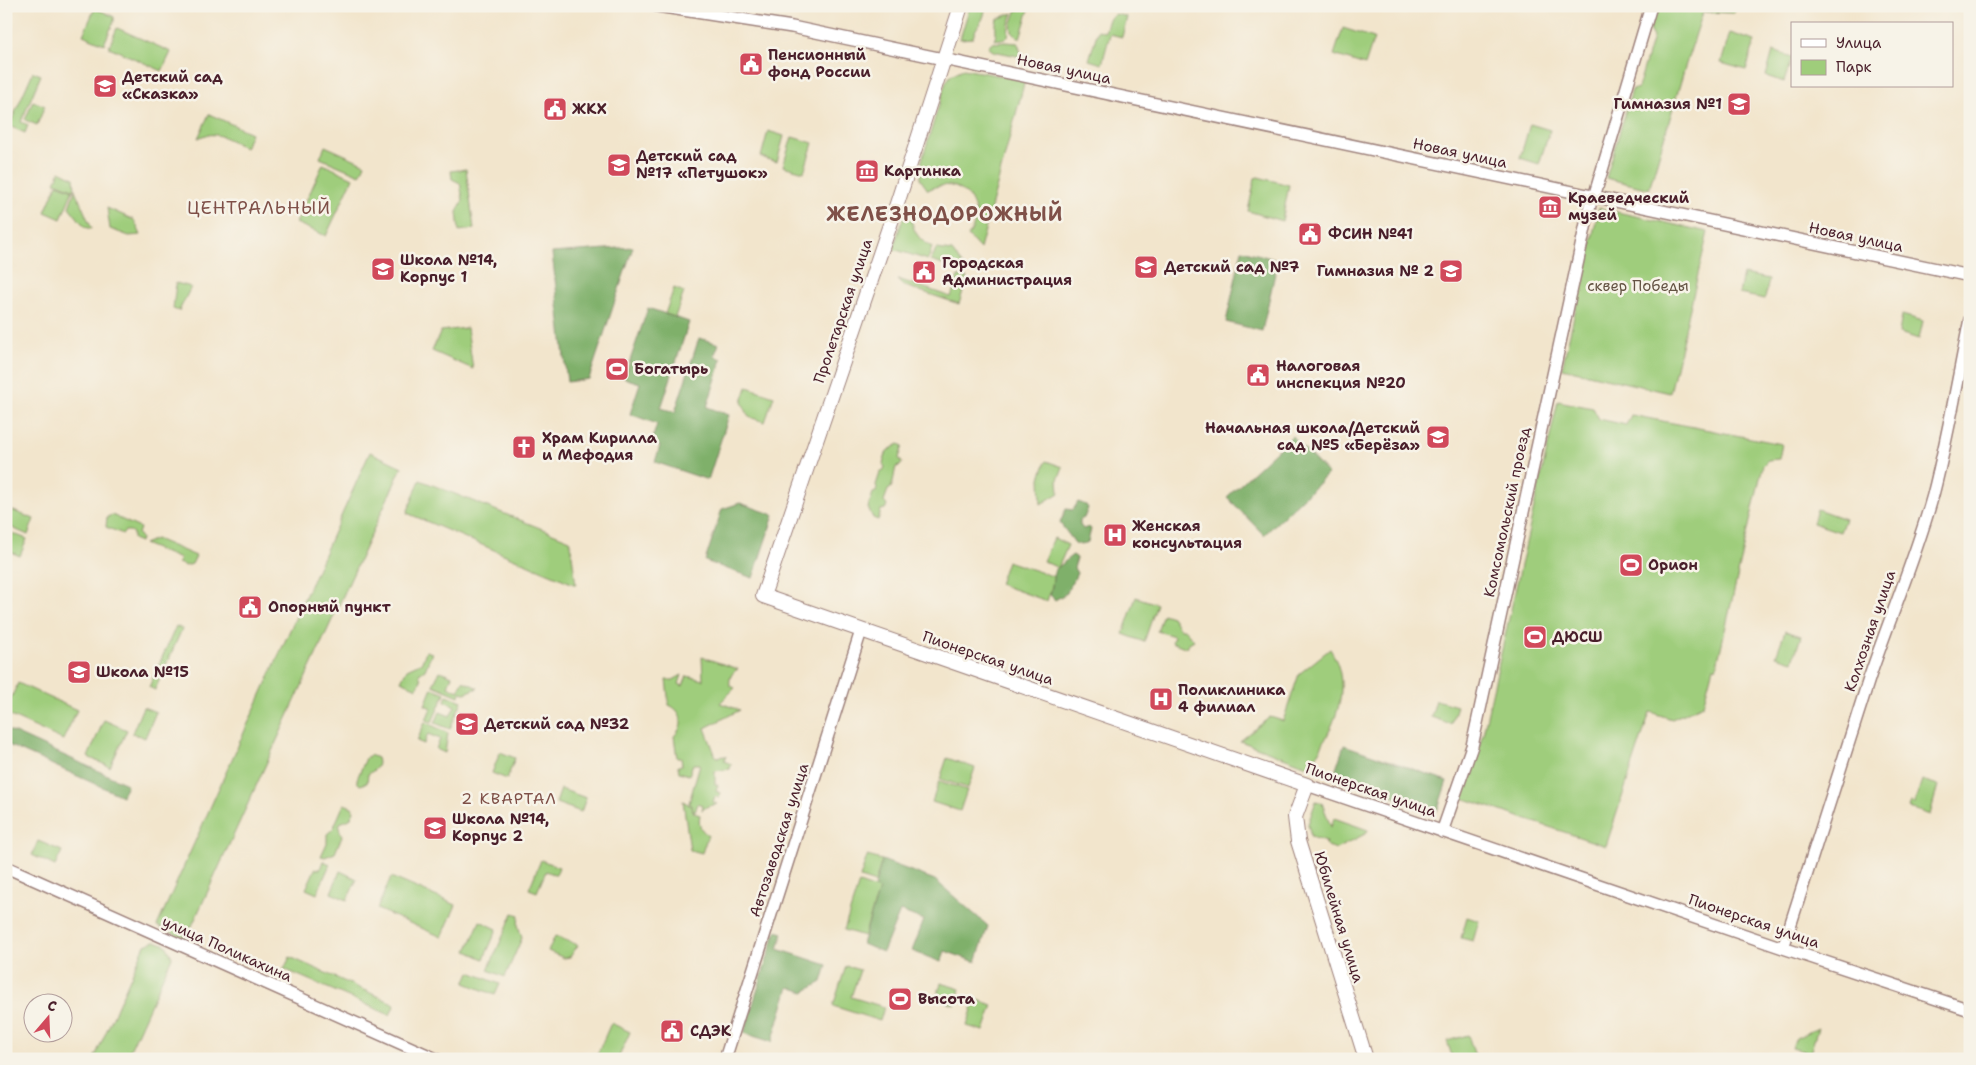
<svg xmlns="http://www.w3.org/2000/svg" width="1976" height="1065" font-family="'Shantell Sans',sans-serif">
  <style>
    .green { fill: #9fcd7b; stroke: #747653 }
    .forest { fill: #7fb06b; stroke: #64684b }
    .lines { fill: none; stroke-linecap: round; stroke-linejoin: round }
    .minor-casing { stroke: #9e827c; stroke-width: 14 }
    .major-casing { stroke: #9e827c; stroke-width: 16 }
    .minor { stroke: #fff; stroke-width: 11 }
    .major { stroke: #fff; stroke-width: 14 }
    .labels { text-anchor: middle; stroke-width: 5; stroke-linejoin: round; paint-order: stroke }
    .poi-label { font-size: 15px; font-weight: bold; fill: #4a1f2b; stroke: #f7f3e8; text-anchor: start }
    .street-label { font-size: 15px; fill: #4a1f2b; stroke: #f7f3e8 }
    .park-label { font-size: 15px; fill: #645343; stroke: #f7f3e8 }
    .neighbourhood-label { font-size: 16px; letter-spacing: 1px; fill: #7f5048; stroke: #f7f3e8 }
    .quarter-label { font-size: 18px; letter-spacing: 1px; fill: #7f5048; stroke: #f7f3e8 }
    .district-label { font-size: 20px; font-weight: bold; letter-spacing: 1px; fill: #7f5048; stroke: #f7f3e8 }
  </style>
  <rect width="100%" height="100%" fill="#f7f3e8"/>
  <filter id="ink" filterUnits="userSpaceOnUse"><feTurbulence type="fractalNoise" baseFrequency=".02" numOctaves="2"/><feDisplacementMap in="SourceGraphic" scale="10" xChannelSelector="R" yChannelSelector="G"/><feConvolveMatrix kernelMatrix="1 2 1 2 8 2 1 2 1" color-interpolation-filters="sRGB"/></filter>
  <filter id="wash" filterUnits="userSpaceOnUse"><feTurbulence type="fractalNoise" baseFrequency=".0096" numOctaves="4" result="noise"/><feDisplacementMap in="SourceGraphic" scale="20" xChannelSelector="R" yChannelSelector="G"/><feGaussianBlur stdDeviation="1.12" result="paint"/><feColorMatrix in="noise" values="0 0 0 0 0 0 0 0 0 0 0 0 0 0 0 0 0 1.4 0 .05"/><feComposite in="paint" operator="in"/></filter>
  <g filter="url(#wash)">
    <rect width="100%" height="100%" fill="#f2e5cc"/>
    <path class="green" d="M970 6H981L985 10C983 25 976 23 973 38L960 39Z
      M1028 6H1030L1020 38H1018L1012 32 1011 25 1016 11Z
      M1656 6H1736L1734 13 1703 12 1686 64 1649 189 1606 178 1632 90 1638 88 1653 37 1649 30Z
      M95 8 114 17V21L104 44 83 35Z
      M1013 13 1009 24 1008 37 1003 39 994 40C998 33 994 27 997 19Z
      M1116 14 1127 17 1122 37 1110 34 1102 64 1089 60 1098 30 1105 32 1109 19Z
      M117 28 171 52 162 71 109 47Z
      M1343 28 1374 38 1365 65 1334 55Z
      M1730 33 1755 41 1746 70 1721 63Z
      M1005 42 1018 43 1022 57 993 51 988 47 991 43Z
      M1773 51 1792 57 1784 82 1766 76Z
      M963 69 1025 80 980 249 968 236C989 207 960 173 928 190L920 179 922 160 946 82 951 75Z
      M33 72 41 75 21 122 28 125 25 133 9 126Z
      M33 101 45 106 37 125 25 120Z
      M209 114 251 133 245 148C230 140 215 129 198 138Z
      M1530 124 1550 130 1539 164 1520 158Z
      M768 131 784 136 777 162 761 157Z
      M792 137 813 143 804 172 783 166Z
      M325 146 365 164 360 175 320 158Z
      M323 164 353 178 326 236 296 223Z
      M466 169 474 229 459 231 457 212 463 200 460 183 452 179 451 171Z
      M60 171 74 178 75 190 92 229 85 227 69 207 75 190 55 182Z
      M1258 177 1289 185 1282 221 1248 211 1255 178Z
      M57 184 73 190 61 219 45 212Z
      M107 208 134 220 141 235 129 236 110 229Z
      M1599 208 1708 232 1670 393 1562 368Z
      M904 215 911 217C913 232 919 240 932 247L928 260 893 249Z
      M936 249 952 251 965 268V272L931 261Z
      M1743 274 1769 279 1765 299 1739 294Z
      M958 276 967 278 959 304 902 285 898 279 951 297Z
      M176 283 191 287 179 311 173 309Z
      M674 288 684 292 675 317 665 314Z
      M1902 315 1923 321 1919 339 1899 333Z
      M467 328 473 369 432 351 441 331Z
      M747 387 774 396 765 422 749 417 742 402Z
      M1558 401 1593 408 1599 419 1626 425 1631 415 1782 444 1779 459 1768 460 1763 465 1717 665 1716 668 1713 667 1703 705 1672 719 1650 712 1606 846 1462 798 1483 734Z
      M899 444 903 446 899 458 902 463 900 466 896 467C894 474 894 481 891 488L888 490 884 501 887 506 885 509 881 510 878 520 873 518 868 508 873 493 876 492 877 488 876 485 880 473 883 471 885 467 883 464 887 451Z
      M370 452 402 467 186 939 157 926Z
      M1046 461 1063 467 1058 480 1059 493 1041 504 1040 478Z
      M420 480 570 540 576 585 407 513Z
      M1817 509 1845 519 1840 532 1813 523Z
      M11 510 34 519 28 535 12 528 10 521 7 520Z
      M112 515 140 528 138 534 141 538 140 542 133 539V533L130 531H125L123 534 106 527 107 517Z
      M6 531 27 539 20 556 6 550Z
      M1054 538 1068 545 1058 568 1043 561Z
      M156 539 196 556 192 564 186 566 178 563 180 559 144 544Z
      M1007 561 1055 577 1047 601 999 584Z
      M1136 597 1157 604 1144 642 1123 634Z
      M1163 614 1172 617 1180 629H1184L1194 640 1189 643 1187 648 1172 642 1174 636 1157 631Z
      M176 626 182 629 155 690 149 687Z
      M1785 631 1801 636 1793 661 1776 656Z
      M1330 649C1356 690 1331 730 1310 767L1240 741 1270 717 1283 721 1299 674Z
      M426 651 432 653 425 670 419 674 421 680 417 688 401 681 407 669 422 662Z
      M702 657 738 669C731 673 729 678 730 686L735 688 720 703 740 710 705 728 716 757 726 756 724 761 731 764 730 769 715 771V784L718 785 716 791 720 793 719 798 715 796 713 802 717 804 708 806 702 810 703 805 698 803 695 812 689 803 700 764H693L689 775 679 772 678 766 682 765 681 758H677L674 736C685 726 683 711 669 705L666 680H673L682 675 679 684 683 686 687 676 703 680Z
      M440 671 452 676 448 686 458 691 463 681 478 688 465 693 461 692 459 696 433 685Z
      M18 683 77 710 63 740 6 714V709Z
      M432 688 445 693 432 722 426 720 431 708 425 705Z
      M447 695 462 701 450 729 435 723 440 712 450 716 455 706 445 701Z
      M1436 700 1457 706 1451 724 1431 717Z
      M143 707 156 712 145 738 132 733Z
      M104 720 127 730 110 767 88 757Z
      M425 722 448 733 445 753 436 749 440 739 428 734 424 744 417 741Z
      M500 752 515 758 507 779 492 773Z
      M370 755 377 758C380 767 375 770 368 774L367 783 360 785 357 782V779L366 758Z
      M947 758 975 768 968 788 940 779Z
      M1922 780 1938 785 1930 815 1909 808 1911 803 1914 804Z
      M939 781 967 790 960 811 932 802Z
      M561 789 586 798 581 812 556 803Z
      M683 801 691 806 694 813 700 815C698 824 700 830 708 835L702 853 690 850Z
      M1316 801 1322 803 1331 827 1334 818 1368 830 1367 833 1336 849 1325 845 1326 842 1311 837 1308 824Z
      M344 804 352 807 354 811 350 819 340 823 339 828 342 836 335 853 325 857 321 856 327 843V834L333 829Z
      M38 841 62 851 55 866 32 855Z
      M867 856 882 860 875 883 860 878Z
      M541 860 559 867 556 875 546 871 537 892 529 889Z
      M323 861 330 864 317 894 306 889 315 869H320Z
      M340 871 357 879 347 900 331 893Z
      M391 877 456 905 442 937 377 909Z
      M859 883 879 890 864 936 844 930Z
      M513 913 519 915 518 925 522 938 505 977 488 970Z
      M1467 917 1479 921 1473 941 1461 938Z
      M480 921 497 929 484 959 467 951Z
      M555 936 578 945 570 957 564 958 548 951Z
      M155 941 166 945 172 957 126 1059H94L145 945Z
      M290 957 395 1004 390 1015 284 969Z
      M846 966 860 970 851 997 884 1007 880 1021 833 1006Z
      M470 972 500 984 495 995 465 983Z
      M941 983 960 989 955 1005 936 999Z
      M975 999 993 1005 984 1031 967 1026Z
      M611 1023 630 1032 618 1059 596 1057Z
      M1818 1028 1810 1053 1792 1048 1796 1038Z
      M1468 1035 1476 1059H1453L1447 1041Z"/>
    <path class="forest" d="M633 247 589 379 567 382 552 253Z
      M1242 250 1278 260 1262 331 1226 322Z
      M648 308 689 322 661 408 675 412 699 338 719 344 714 356 722 359 707 407 729 415 708 480 655 462 660 446 651 443 657 424 630 414 640 383 624 378Z
      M1292 436 1328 474 1264 535 1227 497Z
      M1078 502 1086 505 1088 508 1084 518 1080 520V525L1083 529 1089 527 1091 529 1088 542 1081 545 1075 543 1060 523 1066 509 1073 510Z
      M740 503 774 515 753 578 705 561 722 509Z
      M1073 555 1077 558 1074 568 1077 573C1074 581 1069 585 1067 593L1055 600 1050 595C1053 587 1052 578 1055 569 1063 565 1066 559 1073 555Z
      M6 729 127 784 122 796 6 744Z
      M1344 745 1447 781 1437 811 1334 775Z
      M882 860 935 880 988 926 976 962 945 951 941 962 912 951 924 920 900 911 883 952 862 944 879 890 874 888Z
      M776 931 783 933 778 949 827 965 822 982 804 992 789 987 772 1042 744 1033Z"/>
  </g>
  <g filter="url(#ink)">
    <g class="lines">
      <g class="minor-casing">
        <path id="minor" d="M657 6 792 27 1970 276
          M1594 197 1651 6
          M1307 785 1783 948 1970 1010
          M1442 832 1472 746 1592 196
          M6 867 436 1059
          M1783 948 1869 679C1890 617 1916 557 1933 495 1948 437 1958 378 1970 319
          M725 1059 861 631"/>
      </g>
      <g class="major-casing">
        <path id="major" d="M961 6 895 210 763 596 1307 785 1295 817 1298 841 1366 1059"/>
      </g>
      <use href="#minor" class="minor"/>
      <use href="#major" class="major"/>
    </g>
  </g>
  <defs>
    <g id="civic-square" transform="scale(1.25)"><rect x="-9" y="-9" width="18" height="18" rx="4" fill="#d1495b" stroke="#f7f3e8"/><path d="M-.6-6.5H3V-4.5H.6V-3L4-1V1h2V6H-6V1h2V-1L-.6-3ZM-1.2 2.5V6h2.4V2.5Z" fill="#fff"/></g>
    <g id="school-square" transform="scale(1.25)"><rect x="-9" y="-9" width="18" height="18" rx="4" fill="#d1495b" stroke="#f7f3e8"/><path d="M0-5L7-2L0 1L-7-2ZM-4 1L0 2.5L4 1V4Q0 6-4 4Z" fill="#fff"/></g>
    <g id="museum-square" transform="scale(1.25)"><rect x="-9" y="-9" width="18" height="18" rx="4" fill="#d1495b" stroke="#f7f3e8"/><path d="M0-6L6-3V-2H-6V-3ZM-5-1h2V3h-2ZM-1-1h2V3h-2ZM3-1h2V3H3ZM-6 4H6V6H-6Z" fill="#fff"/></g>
    <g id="stadium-square" transform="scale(1.25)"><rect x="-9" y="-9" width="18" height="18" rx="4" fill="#d1495b" stroke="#f7f3e8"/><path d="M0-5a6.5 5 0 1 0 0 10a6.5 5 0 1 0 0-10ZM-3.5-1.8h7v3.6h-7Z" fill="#fff"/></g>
    <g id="church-square" transform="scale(1.25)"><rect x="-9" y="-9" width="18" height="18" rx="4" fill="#d1495b" stroke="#f7f3e8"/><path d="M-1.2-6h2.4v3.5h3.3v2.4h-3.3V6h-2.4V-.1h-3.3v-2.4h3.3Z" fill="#fff"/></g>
    <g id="hospital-square" transform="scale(1.25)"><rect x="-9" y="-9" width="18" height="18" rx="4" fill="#d1495b" stroke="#f7f3e8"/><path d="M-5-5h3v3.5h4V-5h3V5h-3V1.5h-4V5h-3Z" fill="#fff"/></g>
  </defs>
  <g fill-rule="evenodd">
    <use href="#civic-square" x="751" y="64"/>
    <use href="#school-square" x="105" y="86"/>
    <use href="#school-square" x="1739" y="104"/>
    <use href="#civic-square" x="555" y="109"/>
    <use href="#school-square" x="619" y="165"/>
    <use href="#museum-square" x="867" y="171"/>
    <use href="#museum-square" x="1550" y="207"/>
    <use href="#civic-square" x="1310" y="234"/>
    <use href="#school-square" x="1146" y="267"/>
    <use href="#school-square" x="383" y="269"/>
    <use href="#school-square" x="1451" y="271"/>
    <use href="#civic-square" x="924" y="272"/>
    <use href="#stadium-square" x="617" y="369"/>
    <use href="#civic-square" x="1258" y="375"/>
    <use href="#school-square" x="1438" y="437"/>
    <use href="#church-square" x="524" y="447"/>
    <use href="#hospital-square" x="1115" y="535"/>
    <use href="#stadium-square" x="1631" y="565"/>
    <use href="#civic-square" x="250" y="607"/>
    <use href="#stadium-square" x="1535" y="637"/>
    <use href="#school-square" x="79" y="672"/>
    <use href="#hospital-square" x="1161" y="699"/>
    <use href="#school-square" x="467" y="724"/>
    <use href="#school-square" x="435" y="828"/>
    <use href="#stadium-square" x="900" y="999"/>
    <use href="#civic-square" x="672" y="1031"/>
  </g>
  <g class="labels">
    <g class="poi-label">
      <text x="768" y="60">Пенсионный<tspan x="768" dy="17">фонд России</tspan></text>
      <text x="122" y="82">Детский сад<tspan x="122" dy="17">«Сказка»</tspan></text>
      <text x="1722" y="109" text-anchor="end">Гимназия №1</text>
      <text x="572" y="114">ЖКХ</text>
      <text x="636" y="161">Детский сад<tspan x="636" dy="17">№17 «Петушок»</tspan></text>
      <text x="884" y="176">Картинка</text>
      <text x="1568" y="203">Краеведческий<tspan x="1568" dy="17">музей</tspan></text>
      <text x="1328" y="239">ФСИН №41</text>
      <text x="400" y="265">Школа №14,<tspan x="400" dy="17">Корпус 1</tspan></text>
      <text x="942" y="268">Городская<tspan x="942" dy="17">Администрация</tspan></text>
      <text x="1164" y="272">Детский сад №7</text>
      <text x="1434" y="276" text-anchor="end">Гимназия № 2</text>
      <text x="1276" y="371">Налоговая<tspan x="1276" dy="17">инспекция №20</tspan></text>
      <text x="634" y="374">Богатырь</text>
      <text x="1420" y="433" text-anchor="end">Начальная школа/Детский<tspan x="1420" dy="17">сад №5 «Берёза»</tspan></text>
      <text x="542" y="443">Храм Кирилла<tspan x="542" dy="17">и Мефодия</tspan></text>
      <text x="1132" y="531">Женская<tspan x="1132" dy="17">консультация</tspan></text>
      <text x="1648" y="570">Орион</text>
      <text x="268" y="612">Опорный пункт</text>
      <text x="1552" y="642">ДЮСШ</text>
      <text x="96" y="677">Школа №15</text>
      <text x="1178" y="695">Поликлиника<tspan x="1178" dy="17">4 филиал</tspan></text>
      <text x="484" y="729">Детский сад №32</text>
      <text x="452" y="824">Школа №14,<tspan x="452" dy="17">Корпус 2</tspan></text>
      <text x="918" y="1004">Высота</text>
      <text x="690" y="1036">СДЭК</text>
    </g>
    <g class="street-label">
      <text transform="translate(1064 69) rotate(12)" y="5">Новая улица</text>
      <text transform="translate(1460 153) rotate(12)" y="5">Новая улица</text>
      <text transform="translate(1856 237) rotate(12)" y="5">Новая улица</text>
      <text transform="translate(843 311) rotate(-71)" y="5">Пролетарская улица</text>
      <text transform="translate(1507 512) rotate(-78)" y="5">Комсомольский проезд</text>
      <text transform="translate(1870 631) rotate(-71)" y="5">Колхозная улица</text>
      <text transform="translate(988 658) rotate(19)" y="5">Пионерская улица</text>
      <text transform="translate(1371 790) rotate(19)" y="5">Пионерская улица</text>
      <text transform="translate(779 840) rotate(-72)" y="5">Автозаводская улица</text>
      <text transform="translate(1339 917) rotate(73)" y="5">Юбилейная улица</text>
      <text transform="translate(1754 921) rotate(19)" y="5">Пионерская улица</text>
      <text transform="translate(227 949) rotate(24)" y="5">улица Поликахина</text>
    </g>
    <g class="park-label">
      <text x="1638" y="291">сквер Победы</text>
    </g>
    <g class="neighbourhood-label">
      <text x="509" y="804">2 КВАРТАЛ</text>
    </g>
    <g class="quarter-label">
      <text x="259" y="214">ЦЕНТРАЛЬНЫЙ</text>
    </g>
    <g class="district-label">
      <text x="945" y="221">ЖЕЛЕЗНОДОРОЖНЫЙ</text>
    </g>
  </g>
  <rect width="1976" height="1065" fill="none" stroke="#f7f3e8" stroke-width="25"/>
  <rect x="1791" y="22" width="162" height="65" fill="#f7f3e8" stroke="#b29e9c"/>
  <rect x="1801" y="39" width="25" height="8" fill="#ffffff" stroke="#b29e9c"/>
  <text x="1836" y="48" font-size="15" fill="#4a1f2b">Улица</text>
  <rect x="1801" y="60" width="25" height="15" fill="#9fcd7b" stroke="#b29e9c"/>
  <text x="1836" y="72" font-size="15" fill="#4a1f2b">Парк</text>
  <g transform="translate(48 1018) rotate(19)"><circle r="24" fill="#f7f3e8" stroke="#b29e9c"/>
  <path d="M0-4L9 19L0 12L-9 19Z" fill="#d1495b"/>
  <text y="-8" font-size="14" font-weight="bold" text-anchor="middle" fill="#4a1f2b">С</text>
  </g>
</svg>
